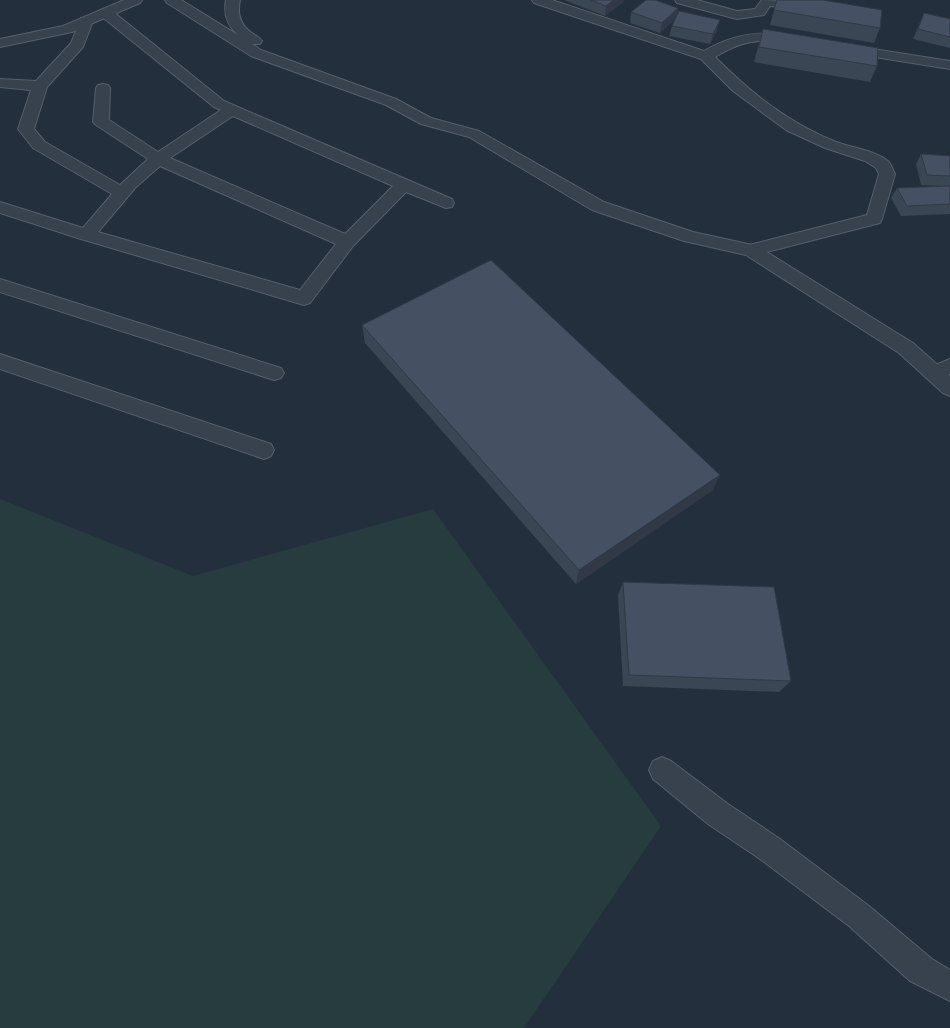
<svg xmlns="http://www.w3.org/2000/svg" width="950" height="1028" font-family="Inter,sans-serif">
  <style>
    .green { fill: #263c3f }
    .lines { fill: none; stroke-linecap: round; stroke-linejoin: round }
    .minor-casing { stroke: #565f6c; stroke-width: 2 }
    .tertiary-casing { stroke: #565f6c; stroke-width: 2 }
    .minor { fill: #38414e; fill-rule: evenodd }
    .tertiary { fill: #38414e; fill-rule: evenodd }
    .wall { fill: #3b4654 }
    .shaded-wall { fill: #303945 }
    .building { fill: #455162; stroke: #303945 }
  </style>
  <rect width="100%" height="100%" fill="#242f3e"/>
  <path class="green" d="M0 499 193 576 433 509 661 826 524 1028H0Z"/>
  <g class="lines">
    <g class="minor-casing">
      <path id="minor" d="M532 0H552L704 51C733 34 762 29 795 37L797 40 795 43C786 45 776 42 766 41 747 40 731 47 715 57 751 93 788 123 836 142 853 148 874 150 888 161 891 164 893 170 895 174L882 219 880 223 751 256 745 254 742 250 745 246 867 215 879 174 876 168 865 161 825 148 786 130 733 91 701 59 534 3Z
        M675 0H697L737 11 755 9 762 0 806 2 811 3 813 6 811 9 806 10 770 6 764 15 737 19 677 3Z
        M106 9 111 10 224 101 452 199 454 203 452 207 446 208 406 192 353 246 310 303 304 305 81 239 0 213V202L83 228 112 194 33 148 18 129 31 90 0 87V79L36 81 71 43 81 18H91L93 21 83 47 47 87 34 129 45 142 120 185 148 159 96 125 93 122 96 88 98 85 103 84 108 85 110 88 109 120 158 152 221 110 214 107 101 16 99 13 101 10ZM233 116 393 186 345 234 170 158ZM160 166 336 244 300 290 98 232 136 187Z
        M848 45 950 61V69L843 52 841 49 843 46Z
        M0 279 281 368 284 373 281 378 274 380 0 292Z
        M0 354 271 444 274 450 271 456 264 459 0 369Z
        M950 359V374L935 380 928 378 925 373 928 368Z
        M662 757 671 761 728 804 780 839 869 906 932 959 950 970V1001L910 981 849 926 760 859 708 824 653 779 649 770 653 761Z"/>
    </g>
    <g class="tertiary-casing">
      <path id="tertiary" d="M124 0H142L140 3 72 32 0 47V39L63 26Z
        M165 0H181L238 35C227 25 223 14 226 0H240C237 14 240 25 252 33 256 36 259 37 262 41L260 44H252L261 50 396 99 431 118 479 131 604 202 693 232 757 246 913 343 950 376V396L943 393 899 353 746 255 684 241 592 210 469 137 421 124 386 105 251 56 167 3Z"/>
    </g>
    <use href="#minor" class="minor"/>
    <use href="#tertiary" class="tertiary"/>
  </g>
  <path class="wall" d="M564 0H624L623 2 605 16Z
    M777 0 880 28 874 43 770 25Z
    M678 8 677 16 717 30 710 44 669 36 672 26 675 19 660 33 630 23 631 12Z
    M924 13 950 19V48L913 39Z
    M763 29 877 66 870 82 754 62Z
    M921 154 950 156V214L901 216 891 198 897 188 941 186 921 185 916 164Z
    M362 325 713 490 576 584 365 343Z
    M623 582 791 681 779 692 623 686 618 595Z"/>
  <path class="shaded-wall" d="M614 0H624L623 2 605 16 606 6Z
    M678 8 676 18 660 33 662 23Z
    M720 20 717 30 710 44 713 34Z
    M720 475 713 490 576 584 579 570Z"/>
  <path class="building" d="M591 0H614L606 6Z
    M646 0H655L678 8 662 23 631 12Z
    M777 0H823L882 10 880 28 774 10Z
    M679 11 720 20 713 34 672 26Z
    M924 13 950 19V37L918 29Z
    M763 29 878 48 877 66 759 47Z
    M921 154 950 156V176L927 175Z
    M950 186V204L907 206 897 188Z
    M491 260 720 475 579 570 362 325Z
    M623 582 774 587 791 681 629 675Z"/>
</svg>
